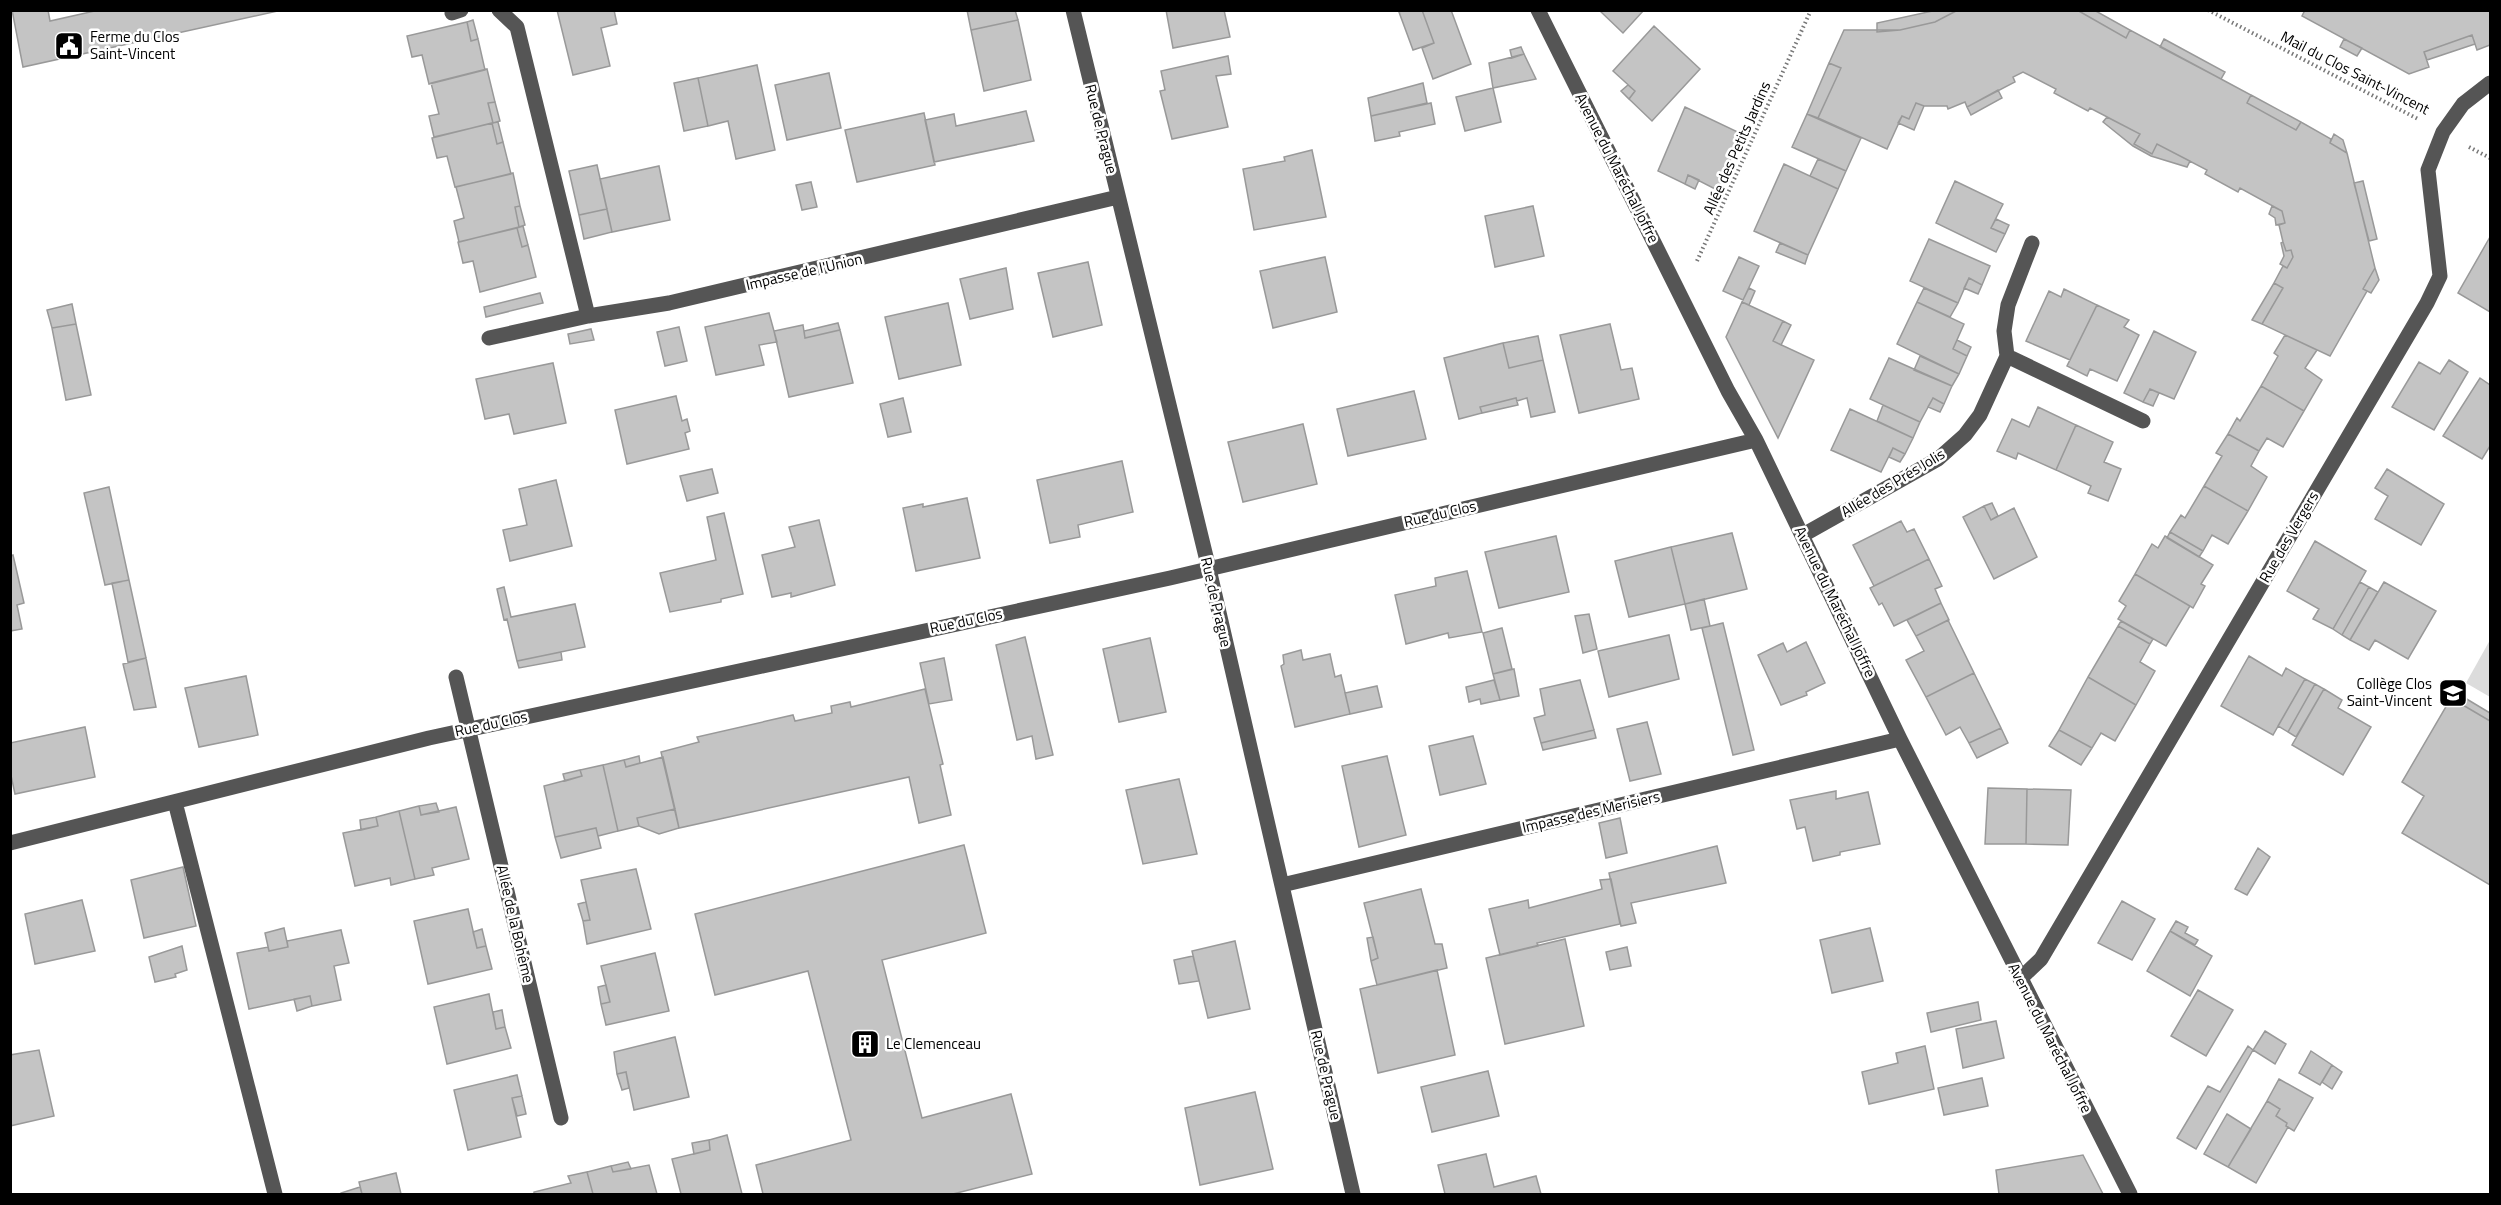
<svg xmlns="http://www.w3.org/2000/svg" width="2501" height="1205" font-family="'Titillium Web',sans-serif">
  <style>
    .green { fill: #dcdcdc }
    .building { fill: #c4c4c4; stroke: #999; stroke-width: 1.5 }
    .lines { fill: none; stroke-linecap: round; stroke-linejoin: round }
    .path { stroke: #777; stroke-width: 4; stroke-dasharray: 1.5 3; stroke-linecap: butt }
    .minor { stroke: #555; stroke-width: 15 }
    .labels { text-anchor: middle; stroke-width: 5; stroke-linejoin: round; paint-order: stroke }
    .poi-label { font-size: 15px; fill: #000; stroke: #fff; text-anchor: start }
    .street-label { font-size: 15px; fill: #000; stroke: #fff }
  </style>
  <rect width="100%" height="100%" fill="#fff"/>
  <path class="green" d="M2490 640V697L2466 683Z"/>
  <path class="building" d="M12 10H48L50 21 99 10H282L23 67Z
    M557 10H614L617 24 601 28 610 66 573 75Z
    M967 10H1015L1018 20 971 30Z
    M1166 10H1224L1230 37 1173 48Z
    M1403 10H1422L1434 43 1413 50 1399 12Z
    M1422 10H1451L1471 64 1433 79 1422 48 1434 43Z
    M1599 10H1644L1623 33Z
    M1937 10H1958L1935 22 1900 30 1877 32V23Z
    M1958 10H2077L2126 38 2130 30 2221 79 2251 95 2247 103 2296 130 2301 122 2331 139 2330 143 2347 153 2375 268 2363 289 2367 291 2330 356 2262 324 2283 288 2274 283 2283 266 2287 268 2293 257 2291 250 2286 251 2283 242 2279 225 2285 223 2282 211 2240 188 2238 192 2205 174 2207 170 2157 144 2152 154 2134 144 2140 134 2090 108 2088 111 2054 93 2056 89 2023 72 2013 77 2015 82 1967 107 1965 102 1948 109 1947 106H1924L1916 103 1909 119 1902 116 1887 149 1818 118 1841 68 1829 63 1844 30H1900L1935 22Z
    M2077 10H2094L2130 30 2126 38Z
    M2305 10H2490V45L2477 50 2472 35 2424 52 2429 67 2409 74 2302 16Z
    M473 20 478 39 471 41 467 22Z
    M1018 20 1031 80 984 91 971 30Z
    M467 22 471 41 478 39 485 70 429 84 422 55 412 57 407 36Z
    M1654 26 1700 69 1652 121 1629 99 1635 91 1613 71Z
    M2472 35 2475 44 2427 60 2424 52Z
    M2164 39 2225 72 2221 79 2160 47Z
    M2344 39 2362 48 2357 56 2340 47Z
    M1521 47 1524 54 1512 58 1510 50Z
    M1524 54 1536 79 1493 88 1489 63Z
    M1228 56 1231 74 1216 76 1228 127 1172 139 1160 91 1165 90 1161 71Z
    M1829 63 1841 68 1818 118 1807 114Z
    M757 65 775 150 736 159 728 121 708 126 698 78Z
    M487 69 495 102 488 103 493 123 434 137 429 116 439 114 431 83Z
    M829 73 841 128 787 140 775 85Z
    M698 78 708 126 684 131 674 83Z
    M1423 83 1427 103 1371 116 1368 98Z
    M1628 85 1635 91 1629 99 1621 91Z
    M1493 88 1501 122 1465 131 1456 97Z
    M1998 90 2002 98 1971 115 1967 107Z
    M2251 95 2301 122 2296 130 2247 103Z
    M495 102 500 121 493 123 488 103Z
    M1431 103 1435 124 1399 132 1400 136 1375 141 1371 116Z
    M1916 103 1924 106 1914 130 1898 123 1902 116 1909 119Z
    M1685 107 1742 134 1717 190 1688 175 1685 184 1658 171Z
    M1026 111 1034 141 934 162 925 120 954 114 956 126Z
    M924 113 935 165 857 182 845 130Z
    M1807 114 1861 138 1846 171 1792 147Z
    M2107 117 2140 134 2134 144 2152 154 2157 144 2190 161 2187 167 2151 156 2133 146 2103 122Z
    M498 122 503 142 497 144 492 123Z
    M492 123 497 144 503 142 511 174 455 187 447 156 437 158 432 138Z
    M2334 134 2343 140 2347 153 2330 143Z
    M1312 150 1326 217 1254 230 1243 169 1285 161 1284 157Z
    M1818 159 1846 171 1838 189 1810 176Z
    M1784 164 1838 189 1808 255 1754 231Z
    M597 165 607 209 579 215 569 171Z
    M659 166 670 220 612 232 600 179Z
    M513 173 520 206 515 207 519 227 459 242 454 221 464 218 456 187Z
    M1688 175 1699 180 1695 189 1685 184Z
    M1955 181 2003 204 1991 228 2005 234 1996 252 1936 223Z
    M2363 181 2377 239 2369 241 2354 183Z
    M811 182 817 207 802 210 796 185Z
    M520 206 525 225 519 227 515 207Z
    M1533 206 1544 256 1495 267 1485 216Z
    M2272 206 2282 211 2285 223 2276 225 2275 218 2269 214Z
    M607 209 612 232 584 239 579 215Z
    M1996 219 2009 225 2005 234 1991 228Z
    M523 226 528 245 522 247 517 228Z
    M517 228 522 247 528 245 536 277 480 292 473 261 463 263 458 242Z
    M2490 237V312L2458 293Z
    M1929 239 1990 266 1982 285 1969 278 1958 303 1910 281Z
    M2283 242 2286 251 2291 250 2293 257 2287 268 2280 264 2284 256 2281 243Z
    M1780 243 1808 255 1805 264 1776 252Z
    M1325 257 1337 312 1273 328 1260 271Z
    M1739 257 1759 266 1743 300 1723 291Z
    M1088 262 1102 325 1053 337 1038 273Z
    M1006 268 1013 309 970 319 960 279Z
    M2375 268 2379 280 2371 293 2363 289Z
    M1969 278 1982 285 1978 294 1964 288Z
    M2274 283 2283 288 2262 324 2252 320Z
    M1749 288 1755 291 1749 305 1742 302Z
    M1924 288 1958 303 1950 317 1917 302Z
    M2064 289 2097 305 2070 360 2026 341 2049 291 2061 297Z
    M540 293 543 303 486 317 484 307Z
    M1742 302 1783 321 1773 341 1814 360 1778 438 1726 337Z
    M1917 302 1964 324 1953 349 1967 356 1959 374 1897 344Z
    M948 303 961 365 899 379 885 317Z
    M72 304 76 324 52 328 47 310Z
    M2097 305 2129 320 2124 327 2139 335 2117 381 2090 369 2087 376 2067 366Z
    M769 313 777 342 759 345 764 365 716 375 705 327Z
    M1783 321 1791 325 1781 345 1773 341Z
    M838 323 840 330 805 338 804 331Z
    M76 324 91 395 66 400 52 328Z
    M1610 324 1621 370 1632 368 1639 399 1579 413 1560 335Z
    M803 325 805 338 840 330 853 383 789 397 774 331Z
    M679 327 687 361 665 366 657 332Z
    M591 329 594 340 570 344 568 334Z
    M2154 331 2196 352 2174 399 2150 389 2143 402 2124 393Z
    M2285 335 2317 350 2305 368 2322 380 2304 411 2261 386 2278 356 2274 353Z
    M1538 336 1543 360 1509 368 1503 343Z
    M1957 340 1971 347 1967 356 1953 349Z
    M1503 343 1509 368 1543 360 1555 412 1531 417 1527 398 1517 401 1516 398 1480 407 1482 413 1459 419 1444 358Z
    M1920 356 1959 374 1952 386 1914 370Z
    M1889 358 1952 386 1944 404 1933 398 1920 422 1870 399Z
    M2449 360 2468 372 2434 430 2392 407 2419 362 2440 374Z
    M553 363 566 423 514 434 509 414 485 419 476 379Z
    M2480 378 2490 385V446L2482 459 2443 436Z
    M2261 386 2304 411 2283 447 2267 438 2259 451 2228 434 2237 418 2240 421Z
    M2150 389 2159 393 2153 406 2143 402Z
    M1414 391 1426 439 1348 456 1337 409Z
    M676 396 682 421 687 419 690 431 685 433 689 449 627 464 615 410Z
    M903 398 911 432 888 437 880 404Z
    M1516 398 1518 405 1482 413 1480 407Z
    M1933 398 1944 404 1940 412 1928 407Z
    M1883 405 1920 422 1913 438 1877 421Z
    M2038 407 2076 425 2056 470 2018 453 2016 459 1997 451 2012 419 2029 427Z
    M1850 409 1913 438 1905 454 1893 448 1881 472 1831 450Z
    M1303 424 1317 484 1243 502 1228 442Z
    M2076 425 2113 442 2104 462 2121 469 2108 501 2088 493 2091 486 2056 470Z
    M2228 434 2259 451 2251 466 2267 477 2248 511 2204 486 2222 456 2216 453Z
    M1893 448 1905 454 1900 462 1889 457Z
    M1122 461 1133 512 1078 525 1080 537 1050 543 1037 480Z
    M712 469 718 493 687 501 680 476Z
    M2387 469 2444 504 2421 545 2375 519 2388 496 2375 488Z
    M556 480 572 546 510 561 503 530 527 525 519 489Z
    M2204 486 2248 511 2228 544 2212 535 2203 551 2170 532 2181 515 2185 518Z
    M109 487 129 580 105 585 84 493Z
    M967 498 980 558 916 571 903 508 923 504V507Z
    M1992 503 1998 516 1991 520 1984 506Z
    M1984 506 1991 520 2014 508 2037 557 1994 579 1963 517Z
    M724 513 743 594 721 599V602L670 612 660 573 716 560 707 517Z
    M819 520 835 585 791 597V593L772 597 762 555 795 547 789 527Z
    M1901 521 1907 532 1914 529 1929 559 1874 586 1853 545Z
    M2170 532 2203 551 2199 557 2167 538Z
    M1732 533 1747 589 1685 604 1671 547Z
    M1556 536 1569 592 1499 608 1485 552Z
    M2165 536 2213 565 2201 584 2205 586 2193 608 2135 574 2152 544 2158 548Z
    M2315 541 2366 571 2333 629 2313 619 2319 609 2287 591Z
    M1671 547 1685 604 1629 617 1615 561Z
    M13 555 24 603 17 605 22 629 10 631V556Z
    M1929 559 1942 586 1935 589 1941 603 1894 626 1882 603 1879 605 1870 588Z
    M1467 571 1482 632 1449 638 1448 633 1406 644 1395 595 1436 586 1435 578Z
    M2135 574 2190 606 2166 646 2118 619 2126 606 2119 601Z
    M129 580 146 658 128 662 112 583Z
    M2360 582 2369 587 2342 635 2333 629Z
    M2384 582 2436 611 2408 659 2375 640 2369 650 2350 640Z
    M504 587 511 617 575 604 585 647 517 661 507 619 504 620 497 589Z
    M2369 587 2378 592 2350 640 2342 635Z
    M1704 599 1710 626 1691 630 1685 604Z
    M1941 603 1949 620 1916 636 1907 620Z
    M1589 614 1597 649 1583 653 1575 616Z
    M1948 620 1974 673 1926 697 1906 660 1924 651 1916 636Z
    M2121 621 2153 639 2150 644 2118 626Z
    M1723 623 1754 750 1733 755 1702 628Z
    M2118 626 2150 644 2140 662 2155 671 2136 705 2088 677Z
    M1502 628 1512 669 1493 674 1483 633Z
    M1669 635 1679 679 1609 697 1598 651Z
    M1025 637 1053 755 1036 759 1032 736 1017 740 996 645Z
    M1150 638 1166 712 1119 722 1103 649Z
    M1806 642 1825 683 1806 692 1807 695 1781 705 1758 655 1783 643 1787 652Z
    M1301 650 1303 660 1330 654 1335 677 1341 675 1350 714 1295 727 1281 666 1284 664 1283 655Z
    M561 652 562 660 519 668 517 661Z
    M2249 656 2282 676 2286 668 2305 679 2273 735 2221 706Z
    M146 658 156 707 134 710 123 664Z
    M944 658 952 700 929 704 920 663Z
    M1514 669 1519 696 1500 700 1493 674Z
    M1974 673 2001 728 1969 743 1960 727 1946 735 1926 697Z
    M246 676 258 735 199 747 185 688Z
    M2088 677 2136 705 2115 741 2101 733 2092 748 2059 730Z
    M2305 679 2315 684 2288 732 2278 726Z
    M1494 680 1500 700 1481 704 1480 699 1469 702 1466 687Z
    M1580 680 1594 730 1541 743 1534 718 1545 715 1540 689Z
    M2315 684 2324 689 2296 737 2288 732Z
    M1377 686 1382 707 1350 714 1345 693Z
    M925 689 943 764 940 765 951 815 919 823 909 777 679 828 661 752 699 742 697 737 793 715 795 721 832 713 831 706 850 702 851 707Z
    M2324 689 2342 700 2338 708 2371 727 2343 775 2292 745Z
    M2455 692 2490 713V721L2451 698Z
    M2451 698 2490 721V885L2402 833 2424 796 2402 782Z
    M1647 722 1661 774 1630 781 1617 729Z
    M85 727 95 777 15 794 10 771V743Z
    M2001 728 2008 743 1977 758 1969 743Z
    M1594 730 1596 738 1543 750 1541 743Z
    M2059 730 2092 748 2081 765 2049 746Z
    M1473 736 1486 784 1440 795 1429 746Z
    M639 756 640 763 626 767 624 760Z
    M1387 756 1406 835 1359 847 1342 766Z
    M663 757 675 809 637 818 639 826 618 831 603 765 624 760 626 767Z
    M603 765 618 831 598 836 596 828 555 837 544 786 582 776 580 770Z
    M580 770 582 776 565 781 563 774Z
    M1179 779 1197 854 1143 864 1126 790Z
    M1988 788 2027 789 2026 844H1985Z
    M2027 789 2071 790 2068 845 2026 844Z
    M1836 791V799L1868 792 1880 844 1840 852V855L1813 861 1805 827 1797 829 1790 800Z
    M436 803 439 812 421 815 419 806Z
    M419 806 421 815 456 807 469 859 432 868 434 875 415 879 399 811Z
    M675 809 679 828 659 834 639 826 637 818Z
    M399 811 415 879 391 885 390 878 355 886 343 833 378 826 376 817Z
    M376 817 378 826 361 830 360 820Z
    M1620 818 1627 853 1606 858 1599 823Z
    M596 828 601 848 561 858 555 837Z
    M964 845 986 933 882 960 922 1118 1011 1094 1032 1174 953 1194H763L756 1165 851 1140 808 971 715 995 695 914Z
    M1717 846 1726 883 1631 903 1636 923 1621 926 1609 873Z
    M2258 848 2270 857 2247 895 2235 889Z
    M183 867 196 926 144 938 131 880Z
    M636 869 651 929 587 944 583 921 590 920 581 880Z
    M1611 879 1620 924 1537 943 1538 946 1500 955 1489 909 1528 900 1529 908 1602 889 1600 880Z
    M1421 889 1435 944H1442L1447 968 1377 985 1371 961 1378 958 1364 903Z
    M82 900 95 951 35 964 25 914Z
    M2122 901 2155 919 2132 960 2098 943Z
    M586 902 590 920 583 921 578 904Z
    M468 909 477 948 486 946 492 969 428 984 414 921Z
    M2176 921 2188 927 2185 933 2198 940 2195 945 2170 931Z
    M284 928 288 947 269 951 265 933Z
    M1870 928 1883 981 1832 993 1820 940Z
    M482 929 486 946 477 948 473 932Z
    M341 930 349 963 334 966 341 1000 312 1006 310 996 249 1009 237 953 268 947 269 951 288 947 287 941Z
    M2170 931 2212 956 2190 996 2147 971Z
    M1373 937 1378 958 1371 961 1367 938Z
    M1565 939 1584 1026 1505 1044 1486 958Z
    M1235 941 1250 1009 1208 1018 1192 951Z
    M182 946 187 970 175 974 176 977 155 982 149 957Z
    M1627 947 1631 966 1610 970 1606 952Z
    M655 953 669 1011 606 1025 601 1004 610 1002 601 966Z
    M1193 956 1199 981 1179 984 1174 960Z
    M1437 970 1455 1055 1378 1073 1360 989Z
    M606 985 610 1002 601 1004 598 987Z
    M2198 990 2233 1010 2206 1056 2171 1036Z
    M489 994 496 1029 505 1027 511 1048 447 1064 434 1007Z
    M310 996 312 1006 297 1011 294 999Z
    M1978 1002 1981 1020 1931 1032 1927 1013Z
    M502 1010 505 1027 496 1029 493 1012Z
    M1996 1021 2004 1058 1963 1068 1956 1029Z
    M2265 1031 2286 1044 2275 1064 2253 1050Z
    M675 1037 689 1097 634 1110 626 1072 617 1074 614 1052Z
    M1925 1046 1934 1089 1869 1104 1862 1072 1898 1063 1896 1053Z
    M2248 1046 2253 1050 2196 1149 2177 1138 2208 1086 2220 1092Z
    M39 1050 54 1116 10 1126V1055Z
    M2311 1051 2332 1065 2320 1085 2299 1073Z
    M2332 1065 2342 1072 2332 1089 2322 1082Z
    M1488 1071 1499 1116 1432 1132 1421 1087Z
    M626 1072 629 1088 622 1090 617 1074Z
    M517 1075 522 1096 512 1098 521 1137 468 1150 454 1090Z
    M1982 1078 1988 1106 1944 1115 1938 1088Z
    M2279 1079 2313 1098 2294 1131 2286 1126 2287 1123 2276 1116 2280 1109 2267 1101Z
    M1255 1092 1273 1169 1200 1185 1185 1108Z
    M522 1096 526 1114 517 1116 512 1098Z
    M2267 1101 2280 1109 2276 1116 2287 1123 2286 1126 2288 1127 2256 1183 2228 1167Z
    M2227 1114 2251 1129 2228 1167 2204 1154Z
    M727 1135 742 1194H681L672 1159 710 1150 709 1140Z
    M709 1140 710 1150 694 1154 692 1143Z
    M1486 1154 1494 1187 1536 1176 1541 1194H1445L1438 1165Z
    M2083 1155 2103 1194H1999L1996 1170Z
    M628 1162 631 1169 613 1172 611 1166Z
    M649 1165 657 1194H593L587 1172 611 1166 613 1172Z
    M587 1172 593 1194H534V1192L571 1183 568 1176Z
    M396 1173 401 1194H362L359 1182Z
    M360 1187 362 1194H341V1193Z"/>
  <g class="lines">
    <path class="path" d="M2208 10 2418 119
      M2469 147 2490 158
      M1697 261 1811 10"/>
    <path class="minor" d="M499 10 517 27 588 316
      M1073 10 1209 569 1353 1194
      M1538 10 1728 391 1756 440 1900 739 2130 1194
      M452 13 461 10
      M489 338 588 316 669 303 1118 197
      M2007 356 2143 421
      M1803 535 1938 459 1965 435 1980 415 2007 356 2004 331 2008 305 2032 243
      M456 677 561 1118
      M175 802 275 1194
      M10 843 429 738 1170 578 1756 440
      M1282 885 1900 739
      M2020 979 2041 959 2427 303 2440 276 2428 170 2443 132 2463 104 2490 83"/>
  </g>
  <defs>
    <g id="civic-square" transform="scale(1.5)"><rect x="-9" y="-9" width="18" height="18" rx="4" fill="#000" stroke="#fff"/><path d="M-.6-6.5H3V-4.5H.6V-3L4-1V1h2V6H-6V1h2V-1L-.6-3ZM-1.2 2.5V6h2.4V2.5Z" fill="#fff"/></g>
    <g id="school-square" transform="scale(1.5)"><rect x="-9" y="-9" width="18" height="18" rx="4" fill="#000" stroke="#fff"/><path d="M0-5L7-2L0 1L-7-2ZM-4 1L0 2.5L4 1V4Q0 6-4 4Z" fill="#fff"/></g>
    <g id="building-square" transform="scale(1.5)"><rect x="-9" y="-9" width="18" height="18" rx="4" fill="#000" stroke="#fff"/><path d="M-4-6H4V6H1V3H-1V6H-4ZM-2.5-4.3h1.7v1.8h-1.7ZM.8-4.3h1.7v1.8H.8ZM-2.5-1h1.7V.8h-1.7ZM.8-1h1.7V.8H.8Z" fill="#fff"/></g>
  </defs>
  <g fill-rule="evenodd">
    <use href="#civic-square" x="69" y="46"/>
    <use href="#school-square" x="2453" y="693"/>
    <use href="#building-square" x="865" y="1044"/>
  </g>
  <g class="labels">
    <g class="poi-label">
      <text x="90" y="42">Ferme du Clos<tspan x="90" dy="17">Saint-Vincent</tspan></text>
      <text x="2432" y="689" text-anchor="end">Collège Clos<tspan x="2432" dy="17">Saint-Vincent</tspan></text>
      <text x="886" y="1049">Le Clemenceau</text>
    </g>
    <g class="street-label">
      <text transform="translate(2355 73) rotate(27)" y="5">Mail du Clos Saint-Vincent</text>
      <text transform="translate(1101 129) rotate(76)" y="5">Rue de Prague</text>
      <text transform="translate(1737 148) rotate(-66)" y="5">Allée des Petits Jardins</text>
      <text transform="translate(1617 168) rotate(63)" y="5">Avenue du Maréchal Joffre</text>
      <text transform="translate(804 272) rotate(-13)" y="5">Impasse de l'Union</text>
      <text transform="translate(1893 483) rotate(-31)" y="5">Allée des Prés Jolis</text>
      <text transform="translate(1440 514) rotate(-13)" y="5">Rue du Clos</text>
      <text transform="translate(2289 537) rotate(-60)" y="5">Rue des Vergers</text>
      <text transform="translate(1216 602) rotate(77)" y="5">Rue de Prague</text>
      <text transform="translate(1835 602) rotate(64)" y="5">Avenue du Maréchal Joffre</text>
      <text transform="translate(966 621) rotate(-12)" y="5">Rue du Clos</text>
      <text transform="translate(491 724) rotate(-12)" y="5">Rue du Clos</text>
      <text transform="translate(1591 812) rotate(-13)" y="5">Impasse des Merisiers</text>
      <text transform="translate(515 924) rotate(77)" y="5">Allée de la Bohême</text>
      <text transform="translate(2050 1038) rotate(63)" y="5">Avenue du Maréchal Joffre</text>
      <text transform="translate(1326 1075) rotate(77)" y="5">Rue de Prague</text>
    </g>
  </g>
  <rect width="2501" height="1205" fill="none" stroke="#000000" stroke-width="24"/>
</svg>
